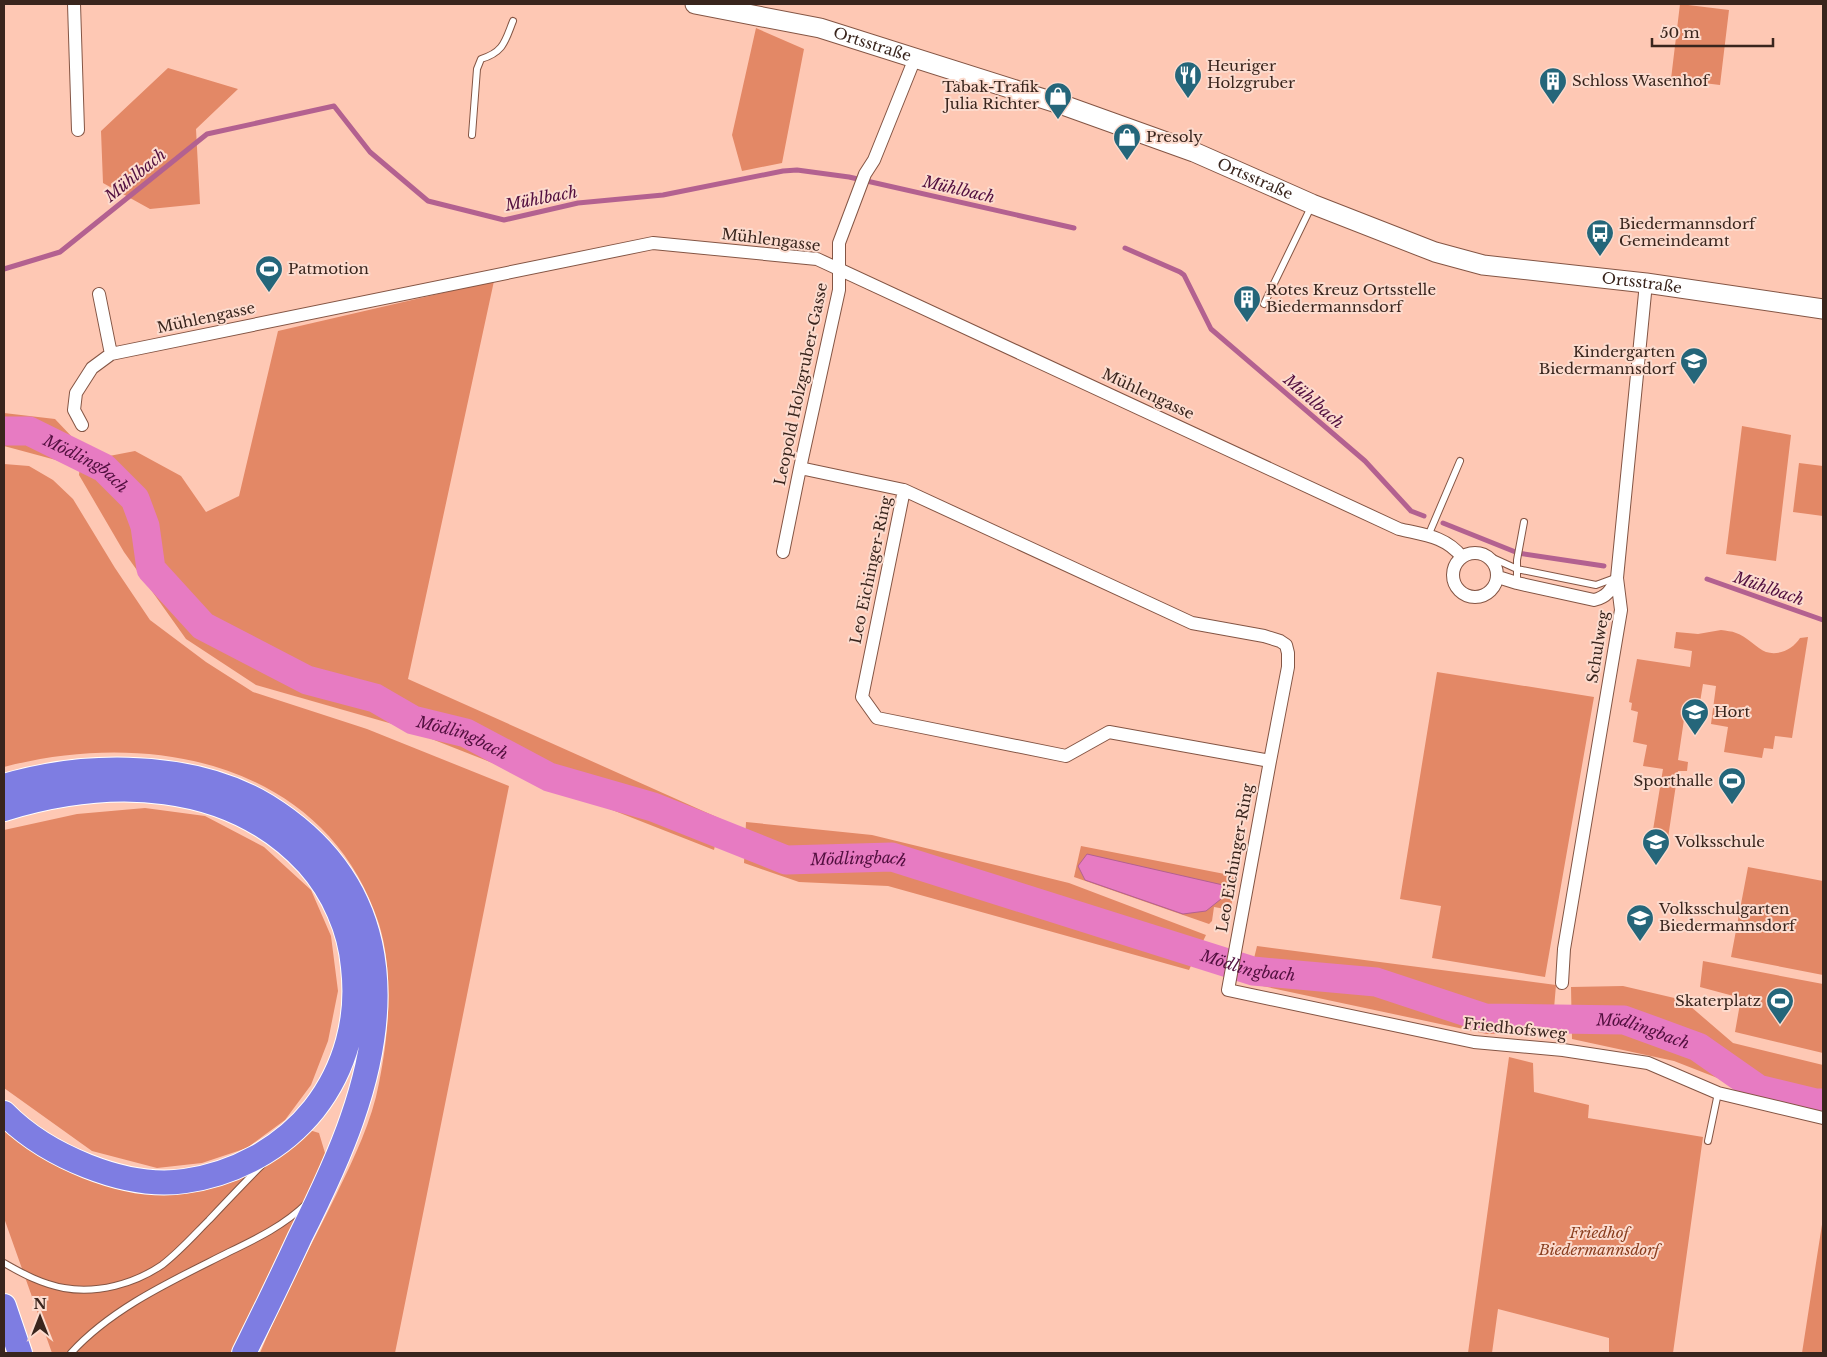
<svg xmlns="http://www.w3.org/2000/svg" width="1827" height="1357" font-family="'Libre Baskerville',serif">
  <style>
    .green { fill: #e38866 }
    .water { fill: #e77bc2; stroke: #b36190 }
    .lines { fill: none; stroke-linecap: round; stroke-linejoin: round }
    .stream { stroke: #b36190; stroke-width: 5 }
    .river { stroke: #e77bc2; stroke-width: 29 }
    .lane-casing { stroke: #845544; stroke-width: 8 }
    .street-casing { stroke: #845544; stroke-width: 14 }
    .secondary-casing { stroke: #845544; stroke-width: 21 }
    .highway-casing { stroke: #fff; stroke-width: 26 }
    .lane { stroke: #fff; stroke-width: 6 }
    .street { stroke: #fff; stroke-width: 12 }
    .secondary { stroke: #fff; stroke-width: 19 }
    .highway { stroke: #7e7de2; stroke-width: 24 }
    .labels { text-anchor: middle; stroke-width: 4; stroke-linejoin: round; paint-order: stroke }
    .street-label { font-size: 15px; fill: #39251d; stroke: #fcdbce }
    .poi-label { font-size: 15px; fill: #39251d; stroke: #fcdbce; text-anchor: start }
    .park-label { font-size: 15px; font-style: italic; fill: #8a3e1f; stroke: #fcdbce }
    .water-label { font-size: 16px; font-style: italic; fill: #520f3f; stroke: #fcdbce }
  </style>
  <rect width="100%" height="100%" fill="#fec8b4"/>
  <path class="green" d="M1680 4 1729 10 1720 85 1671 79Z
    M756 28 804 49 782 163 742 171 732 135Z
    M168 68 238 89 196 129 200 204 150 209 103 183 101 131Z
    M494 281 408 679 721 819 714 850 396 725 256 685 186 639 124 552 79 475 82 444 104 457 135 451 181 476 206 512 239 496 278 331Z
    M4 413 55 419 73 438 67 463 4 446Z
    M1742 426 1791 435 1776 561 1726 554Z
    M1799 463 1823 466V516L1793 512Z
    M4 464 29 466 53 480 73 499 115 568 150 620 206 662 253 692 367 729 509 786 395 1353H260C282 1299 311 1246 337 1193 354 1158 372 1121 379 1083 389 1034 394 973 379 924 327 763 151 728 4 767Z
    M1721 630C1726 631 1732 631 1736 633 1746 636 1758 649 1766 652 1779 656 1793 649 1800 638L1808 637 1792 738 1775 736 1773 749 1764 748 1762 758 1724 752 1728 727 1711 724 1716 686 1703 684 1699 708 1686 706 1678 760 1688 762 1687 771H1678L1668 838 1652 836 1663 769 1643 766 1647 745 1633 742 1638 712 1631 710 1632 703 1629 702 1637 659 1690 667 1692 651 1674 648 1676 632 1698 634Z
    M1437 672 1594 697 1545 977 1432 958 1441 906 1400 899Z
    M145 808 205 816 264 847 311 890 331 936 338 991 328 1041 311 1085 285 1120 247 1148 202 1163 157 1168 92 1151 4 1088V830L77 814Z
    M746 822 872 835 1069 883 1206 935 1189 970 888 886 799 882 744 863Z
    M1081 846 1235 876 1231 910 1214 907 1212 921 1209 924 1074 877Z
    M1748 867 1823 881V975L1731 957Z
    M1257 946 1556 985 1552 1032 1487 1034 1248 983Z
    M1703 961 1823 984V1053L1735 1032 1741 998 1700 987Z
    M1623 986 1683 1000 1733 1043 1823 1065V1108L1761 1095 1674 1061 1572 1039 1571 987Z
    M1509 1057 1533 1063 1534 1092 1589 1105 1588 1118 1703 1137 1673 1353H1609V1338L1498 1309 1492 1353H1468Z
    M4 1127 137 1192 306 1129 319 1133 328 1163 236 1353H52L4 1218Z
    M1823 1218V1353H1802Z"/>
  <path class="water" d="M1087 854 1223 885 1221 899 1206 911 1183 914 1085 880 1078 866Z"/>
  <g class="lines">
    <path class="stream" d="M1125 248 1180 272 1184 275 1211 329 1365 461 1411 511 1424 516
      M4 269 60 252 207 134 334 106 370 152 428 201 504 220 578 203 663 195 783 171 797 170 849 177 1074 228
      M1443 523 1518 553 1604 566
      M1707 579 1823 620"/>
    <path class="river" id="s1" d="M4 431H29L104 468 135 499 145 526 151 569 203 626 307 680 375 698 413 720 466 733 549 777 653 807 786 860 892 857 1253 971 1376 982 1485 1018 1624 1020 1698 1047 1758 1089 1816 1103H1823"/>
    <g class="lane-casing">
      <path id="lane" d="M472 135 477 69 481 59C504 52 505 41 513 21
        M1264 304 1312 205
        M1428 536 1460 461
        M1484 554 1517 569 1596 585 1615 578
        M1517 583V560L1524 522
        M1708 1141 1718 1093
        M4 1263C23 1274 42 1284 64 1288 97 1294 134 1284 162 1265 179 1252 194 1235 209 1220 227 1201 244 1183 262 1165
        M71 1353C113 1307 174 1280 229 1252 256 1239 285 1225 307 1203"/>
    </g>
    <g class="street-casing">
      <path id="street" d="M74 4 78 130
        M99 294 111 354
        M82 425 74 410 76 393 92 368 111 354 653 243 817 259 1399 529C1424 535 1445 536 1462 557
        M800 468 904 490 1192 623 1264 636 1280 641 1286 645 1288 653V667L1270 761 1109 732 1066 756 877 718 862 697 904 490
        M783 552 800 468 839 290V243L865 174 874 160 915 58
        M1453 575a22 22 0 1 1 44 0a22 22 0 1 1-44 0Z
        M1498 577 1517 583 1594 600C1607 597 1611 590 1617 578
        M1270 761 1228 990 1474 1042 1563 1050 1648 1063 1718 1093 1823 1118
        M1562 983 1564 949 1621 610 1617 578 1646 283"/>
    </g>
    <g class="secondary-casing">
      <g id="secondary">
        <path id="s2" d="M695 4 820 28 1063 105 1194 152 1312 204 1435 252 1483 265 1646 283 1823 309"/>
      </g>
    </g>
    <g class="highway-casing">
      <path id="highway" d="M4 786C85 762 193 761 267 806 386 880 395 996 352 1119 338 1160 319 1199 300 1237 282 1276 263 1315 244 1353
        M4 809C108 777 229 778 308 864 333 892 350 930 353 967 359 1018 346 1068 314 1109 282 1149 234 1174 185 1181 125 1190 45 1155 4 1113
        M4 1306 20 1353"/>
    </g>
    <use href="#lane" class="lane"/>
    <use href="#street" class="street"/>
    <use href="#secondary" class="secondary"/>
    <use href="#highway" class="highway"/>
  </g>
  <defs>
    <g id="restaurant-pin" transform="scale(1.4375)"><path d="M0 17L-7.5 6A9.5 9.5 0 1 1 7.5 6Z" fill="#25667a" stroke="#fcdbce"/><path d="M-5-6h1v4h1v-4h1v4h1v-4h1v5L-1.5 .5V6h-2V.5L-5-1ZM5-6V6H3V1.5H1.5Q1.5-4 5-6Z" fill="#fff"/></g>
    <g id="building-pin" transform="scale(1.4375)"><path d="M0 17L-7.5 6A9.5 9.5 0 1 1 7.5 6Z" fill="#25667a" stroke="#fcdbce"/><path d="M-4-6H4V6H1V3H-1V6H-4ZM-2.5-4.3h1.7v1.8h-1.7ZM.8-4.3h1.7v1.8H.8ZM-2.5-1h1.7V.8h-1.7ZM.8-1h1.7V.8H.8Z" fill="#fff"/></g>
    <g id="shop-pin" transform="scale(1.4375)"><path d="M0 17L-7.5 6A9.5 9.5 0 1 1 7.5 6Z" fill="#25667a" stroke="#fcdbce"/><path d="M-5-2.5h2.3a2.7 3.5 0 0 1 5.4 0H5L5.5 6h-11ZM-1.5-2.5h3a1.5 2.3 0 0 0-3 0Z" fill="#fff"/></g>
    <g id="bus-pin" transform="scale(1.4375)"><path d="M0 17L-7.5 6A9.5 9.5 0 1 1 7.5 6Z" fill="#25667a" stroke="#fcdbce"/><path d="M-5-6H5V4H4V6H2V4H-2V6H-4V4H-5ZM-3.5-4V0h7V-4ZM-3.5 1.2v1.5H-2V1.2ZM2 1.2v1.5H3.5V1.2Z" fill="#fff"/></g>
    <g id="stadium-pin" transform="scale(1.4375)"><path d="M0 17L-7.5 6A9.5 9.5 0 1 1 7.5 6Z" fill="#25667a" stroke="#fcdbce"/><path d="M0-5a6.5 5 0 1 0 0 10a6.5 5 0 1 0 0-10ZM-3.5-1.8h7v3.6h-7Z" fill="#fff"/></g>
    <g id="school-pin" transform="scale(1.4375)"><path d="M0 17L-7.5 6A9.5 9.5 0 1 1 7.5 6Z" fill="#25667a" stroke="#fcdbce"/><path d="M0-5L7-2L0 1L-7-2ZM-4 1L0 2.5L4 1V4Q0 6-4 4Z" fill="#fff"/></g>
  </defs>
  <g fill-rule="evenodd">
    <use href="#restaurant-pin" x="1188" y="75"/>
    <use href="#building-pin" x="1553" y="81"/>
    <use href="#shop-pin" x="1058" y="96"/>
    <use href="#shop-pin" x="1127" y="137"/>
    <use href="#bus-pin" x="1600" y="233"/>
    <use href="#stadium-pin" x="269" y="269"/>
    <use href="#building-pin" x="1247" y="299"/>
    <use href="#school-pin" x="1694" y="361"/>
    <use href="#school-pin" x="1695" y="712"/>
    <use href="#stadium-pin" x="1732" y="781"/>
    <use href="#school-pin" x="1656" y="842"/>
    <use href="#school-pin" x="1640" y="918"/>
    <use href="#stadium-pin" x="1780" y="1001"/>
  </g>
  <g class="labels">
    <g class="street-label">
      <text dy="5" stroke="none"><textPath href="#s2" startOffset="182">Ortsstraße</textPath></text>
      <text dy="5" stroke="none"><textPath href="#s2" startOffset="588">Ortsstraße</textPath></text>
      <text transform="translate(771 240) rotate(7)" y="5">Mühlengasse</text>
      <text dy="5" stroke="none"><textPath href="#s2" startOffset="992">Ortsstraße</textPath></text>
      <text transform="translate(206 318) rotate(-12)" y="5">Mühlengasse</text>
      <text transform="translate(801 384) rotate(-78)" y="5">Leopold Holzgruber-Gasse</text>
      <text transform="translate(1148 394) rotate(25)" y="5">Mühlengasse</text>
      <text transform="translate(871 570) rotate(-78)" y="5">Leo Eichinger-Ring</text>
      <text transform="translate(1598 647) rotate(-81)" y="5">Schulweg</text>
      <text transform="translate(1235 858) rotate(-80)" y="5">Leo Eichinger-Ring</text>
      <text transform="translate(1515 1029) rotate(6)" y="5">Friedhofsweg</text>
    </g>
    <g class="poi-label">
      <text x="1207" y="71">Heuriger<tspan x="1207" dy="17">Holzgruber</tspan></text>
      <text x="1572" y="86">Schloss Wasenhof</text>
      <text x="1039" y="92" text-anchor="end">Tabak-Trafik<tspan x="1039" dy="17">Julia Richter</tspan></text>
      <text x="1146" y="142">Presoly</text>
      <text x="1619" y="229">Biedermannsdorf<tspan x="1619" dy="17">Gemeindeamt</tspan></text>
      <text x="288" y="274">Patmotion</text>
      <text x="1266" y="295">Rotes Kreuz Ortsstelle<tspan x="1266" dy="17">Biedermannsdorf</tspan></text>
      <text x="1675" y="357" text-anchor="end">Kindergarten<tspan x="1675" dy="17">Biedermannsdorf</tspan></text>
      <text x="1714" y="717">Hort</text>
      <text x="1713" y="786" text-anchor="end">Sporthalle</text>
      <text x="1675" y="847">Volksschule</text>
      <text x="1659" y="914">Volksschulgarten<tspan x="1659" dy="17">Biedermannsdorf</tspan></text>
      <text x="1761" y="1006" text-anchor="end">Skaterplatz</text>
    </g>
    <g class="park-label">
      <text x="1599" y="1238">Friedhof<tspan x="1599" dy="17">Biedermannsdorf</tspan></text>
    </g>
    <g class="water-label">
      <text transform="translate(135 175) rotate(-39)" y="6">Mühlbach</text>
      <text transform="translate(959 189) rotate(13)" y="6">Mühlbach</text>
      <text transform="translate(541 198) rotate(-11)" y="6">Mühlbach</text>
      <text transform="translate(1314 401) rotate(41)" y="6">Mühlbach</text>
      <text dy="6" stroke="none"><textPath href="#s1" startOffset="91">Mödlingbach</textPath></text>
      <text transform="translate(1769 588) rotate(19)" y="6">Mühlbach</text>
      <text dy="6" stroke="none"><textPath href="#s1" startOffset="586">Mödlingbach</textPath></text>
      <text dy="6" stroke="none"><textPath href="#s1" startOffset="1006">Mödlingbach</textPath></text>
      <text dy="6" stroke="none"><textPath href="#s1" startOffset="1412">Mödlingbach</textPath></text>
      <text dy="6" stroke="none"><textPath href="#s1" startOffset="1816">Mödlingbach</textPath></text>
    </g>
  </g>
  <rect width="1827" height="1357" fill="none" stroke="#39251d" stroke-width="10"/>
  <g transform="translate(40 1317)" stroke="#fcdbce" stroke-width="4" paint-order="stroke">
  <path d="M0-4L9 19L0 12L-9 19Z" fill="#39251d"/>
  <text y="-8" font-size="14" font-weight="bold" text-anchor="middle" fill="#39251d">N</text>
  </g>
  <path d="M1652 38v8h121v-8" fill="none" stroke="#39251d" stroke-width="2.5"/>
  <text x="1660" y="38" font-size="15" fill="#39251d" stroke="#fcdbce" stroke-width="4" paint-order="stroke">50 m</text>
</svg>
